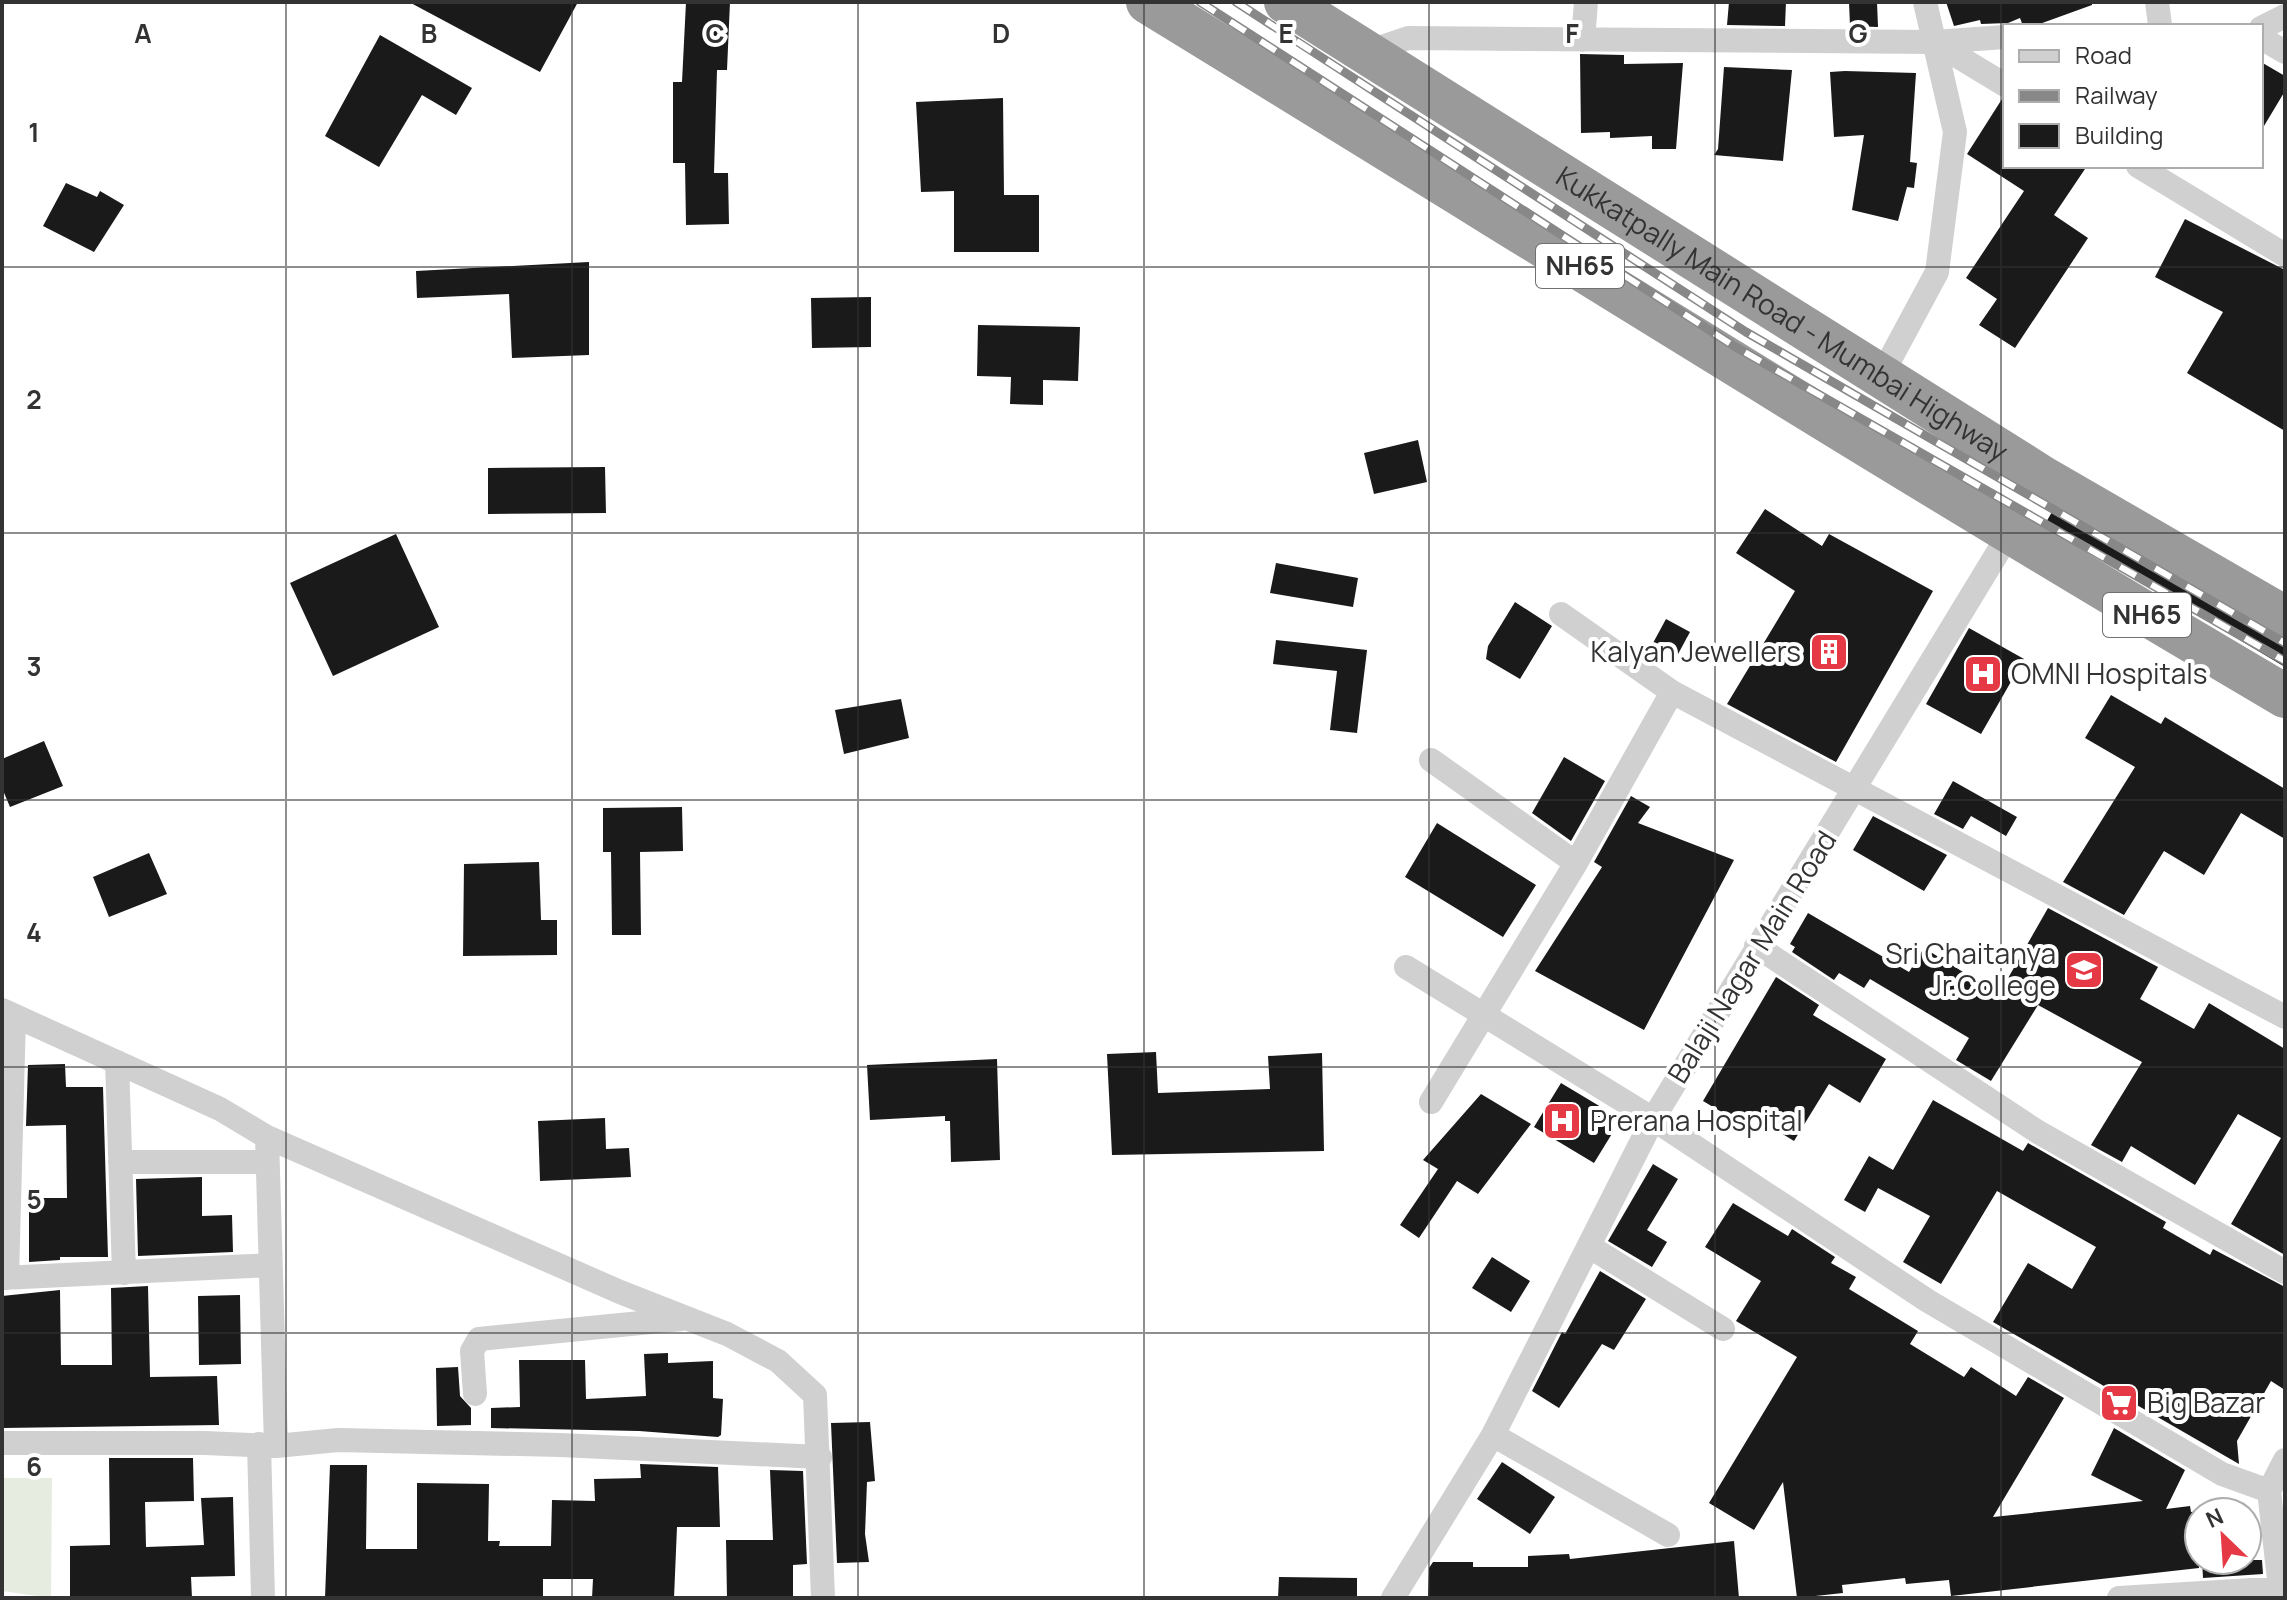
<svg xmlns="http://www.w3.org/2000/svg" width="2287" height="1600" font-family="Manrope,sans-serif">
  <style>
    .green { fill: #e6ecdf }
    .building { fill: #1a1a1a }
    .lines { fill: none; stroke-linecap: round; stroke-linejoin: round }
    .street { stroke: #d0d0d0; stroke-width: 24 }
    .highway { stroke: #9a9a9a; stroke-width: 44 }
    .rail-casing { stroke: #888; stroke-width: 9 }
    .rail { stroke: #fff; stroke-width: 6; stroke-dasharray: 18; stroke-linecap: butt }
    .grid { fill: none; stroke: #333; stroke-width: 2; stroke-opacity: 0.55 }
    .labels { text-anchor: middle; stroke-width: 8; stroke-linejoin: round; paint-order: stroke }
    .shield { fill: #fff; stroke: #707070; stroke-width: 2 }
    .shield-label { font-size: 26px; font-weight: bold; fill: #333 }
    .street-label { font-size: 28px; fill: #333; stroke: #fff }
    .poi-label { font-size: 28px; fill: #333; stroke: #fff; text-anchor: start }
    .grid-label { font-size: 26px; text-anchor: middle; font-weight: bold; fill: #333; stroke: #fff; stroke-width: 8; stroke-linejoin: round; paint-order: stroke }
  </style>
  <rect width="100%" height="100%" fill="#fff"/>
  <path class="green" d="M2 1478H52L51 1598 2 1591Z"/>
  <path class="building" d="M409 2H578L540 72Z
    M686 2H730L727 70H717L714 173H728L729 224 686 225 685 163H673V82H682Z
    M1729 2H1786L1785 26 1727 25Z
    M1849 2H1877L1878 27 1850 26Z
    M1946 2H2092V5L2034 26H2023L2020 18 2008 23 1981 24 1980 20 1954 26Z
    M380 35 472 88 456 115 422 95 379 167 325 136Z
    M1580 54 1624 55V64L1683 63 1676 149H1652V136L1610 138V132L1581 133Z
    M2261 62 2285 76V91L2261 131Z
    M1724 67 1792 70 1783 161 1714 155 1718 149Z
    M1845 71 1916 73 1910 162 1917 163 1914 188 1907 187 1898 221 1852 210 1864 135 1834 137 1830 72Z
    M1003 98 1004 195H1039V252H954V191L921 192 916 102Z
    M2002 99 2005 100V166H2087L2054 215 2088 238 2015 348 1979 325 1997 299 1966 278 2024 191 1967 154Z
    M66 183 97 197 100 191 124 205 94 252 43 226Z
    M2185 219 2285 270V431L2187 373 2223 312 2155 277Z
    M589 262V355L512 358 509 294 417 298 416 271Z
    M871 297V347L812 348 811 298Z
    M978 325 1080 327 1078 381 1043 380V405L1010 404 1011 377 977 376Z
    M1418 440 1427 482 1374 494 1364 453Z
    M605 467 606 513 488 514V468Z
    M1765 509 1822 546 1829 534 1933 591 1836 762 1727 704 1795 591 1736 553Z
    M2052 512 2272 640 2285 643V667L2045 524Z
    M396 534 439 627 333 676 290 583Z
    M1276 563 1358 578 1353 607 1270 593Z
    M1515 602 1552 626 1520 679 1486 659 1488 646Z
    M1666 619 1690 632 1677 656 1653 643Z
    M1969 628 2024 659 1981 734 1926 704Z
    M1276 640 1367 650 1357 733 1330 730 1337 671 1273 664Z
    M2111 695 2161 724 2165 717 2285 789V839L2241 813 2204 875 2164 851 2124 915 2063 882 2135 767 2085 738Z
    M901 699 909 738 844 754 835 710Z
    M44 741 63 786 10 807 2 788V759Z
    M1564 757 1605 781 1571 841 1532 813Z
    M1953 781 2017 817 2006 836 1971 816 1963 829 1934 814Z
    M1631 796 1650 807 1638 823 1734 860 1644 1030 1535 971 1602 867 1594 862Z
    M682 807 683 851 640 852 641 935H612L611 852H603V808Z
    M1873 816 1947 855 1924 891 1853 850Z
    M1437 823 1536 885 1503 937 1405 877Z
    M149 853 167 894 109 917 93 877Z
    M539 862 541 920H557V955L463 956 464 864Z
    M2048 908 2158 967 2140 999 2194 1029 2209 1003 2285 1049V1255L2231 1224 2281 1138 2238 1114 2195 1185 2131 1146 2122 1162 2091 1145 2142 1062 2038 1005 1991 1081 1956 1060 1969 1038 1870 979 1864 988 1839 973 1834 980 1792 952 1795 947 1790 944 1808 913 1909 972 1924 948 1999 994Z
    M1776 977 1819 1005 1813 1015 1886 1059 1860 1103 1829 1084 1794 1141 1747 1112 1740 1123 1703 1101Z
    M1156 1052 1158 1093 1270 1089 1268 1056 1322 1053 1324 1151 1112 1155 1107 1054Z
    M997 1059 1000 1160 951 1162 950 1121H945V1116L870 1120 867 1065Z
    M65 1064 66 1087H103L108 1257H60V1260L29 1262V1198H67L66 1125 26 1126 28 1065Z
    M1561 1083 1621 1119 1594 1163 1534 1127Z
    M1481 1094 1531 1124 1478 1194 1457 1181 1419 1238 1400 1225 1438 1169 1423 1160Z
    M1933 1100 2023 1151 2028 1143 2166 1222 2163 1228 2210 1255 2213 1249 2285 1287V1390L2271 1381 2237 1441 2239 1464 1993 1322 2028 1263 2072 1289 2096 1247 1997 1191 1941 1284 1903 1262 1930 1216 1878 1188 1865 1212 1844 1200 1869 1156 1893 1170Z
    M605 1118 606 1149 629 1148 631 1177 540 1181 538 1121Z
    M1653 1164 1678 1179 1647 1230 1667 1242 1652 1267 1608 1241Z
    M202 1177V1216L232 1215 233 1252 138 1256 136 1179Z
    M1733 1203 1788 1236 1792 1229 1835 1257 1831 1263 1856 1277 1849 1289 1918 1331 1910 1344 1964 1377 1971 1367 2016 1396 2028 1377 2064 1398 1993 1517 2143 1501 2091 1475 2114 1428 2185 1470 2166 1509 2190 1506 2191 1512 2199 1511V1568L1951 1596 1949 1580 1906 1584 1905 1578 1842 1585 1843 1593 1797 1598 1783 1482 1754 1530 1709 1503 1797 1357 1736 1321 1761 1281 1705 1247Z
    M1492 1257 1530 1281 1511 1312 1472 1288Z
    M1600 1271 1646 1299 1614 1350 1602 1344 1559 1408 1532 1391 1562 1332 1565 1334Z
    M148 1286 150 1377 217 1376 219 1425 2 1428V1296L60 1290 61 1365H112L111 1288Z
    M240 1295 241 1364 199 1365 198 1296Z
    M668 1353V1363L713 1361V1398L723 1399 721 1435 718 1437 639 1431 491 1428V1408L520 1407 519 1360H585L586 1399 646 1396 644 1354Z
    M458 1367 460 1396 471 1408V1425L437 1426 436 1368Z
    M870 1422 875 1481 867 1482 865 1534 869 1562 837 1563 831 1423Z
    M109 1458H193L194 1501 145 1502 146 1547 204 1545 201 1498 233 1497 235 1576 191 1577 192 1598H70V1546L110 1545Z
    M1502 1462 1555 1497 1530 1534 1477 1499Z
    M640 1464 718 1467 720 1527H677L674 1598H592L593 1579H543V1598H325L330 1465H367L366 1549H417V1483L489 1484 488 1541H500L499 1546H551L552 1500 595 1501 594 1479 641 1478Z
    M770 1470 803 1471 807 1564 793 1565V1598H727L726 1540H773Z
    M1734 1541 1739 1598H1428L1429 1568 1433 1562H1473V1567H1528V1556L1569 1554 1570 1559Z
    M2202 1560H2262L2263 1574 2203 1578Z
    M1279 1577 1357 1578V1598H1278Z"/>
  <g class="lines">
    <path class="street" d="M2157 2 2160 25
      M2261 28 2285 16
      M2261 38 2285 52
      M1583 40 1586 2
      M1934 42 2005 85
      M1367 52 1408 38 1934 42 2005 37
      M2138 166 2285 255
      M1880 378 1937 272 1955 132 1925 2
      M1561 614 1672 692 2285 1017
      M1431 760 1576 863
      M1756 946 2038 1132 2285 1272
      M1406 967 1653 1119 1928 1301 2222 1474 2269 1491
      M2 1010 220 1109 267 1137 620 1292 727 1334 778 1361 815 1395 823 1598
      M117 1062 124 1273
      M1431 1102 1576 863 1672 692
      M267 1137 276 1446
      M120 1162H267
      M1590 1247 1723 1329
      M2 1278 270 1265
      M7 1278 14 1016
      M475 1394 472 1351 479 1339 681 1319
      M1493 1435 1668 1535
      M2 1443H205L276 1446 338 1440 560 1445 820 1457
      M259 1444 263 1598
      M2280 1588 2269 1491 2285 1460
      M1393 1598 1493 1435 1653 1119 2009 534
      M2119 1598 2285 1588"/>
    <g class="highway">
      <path d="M1148 2C1527 234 1902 471 2285 696"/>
      <path id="s1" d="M1286 2 2043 478 2285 618"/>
    </g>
    <g class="rail-casing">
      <path id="rail" d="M1200 2 1734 346 2285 661
        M1236 2 1746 332 2285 643"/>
    </g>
    <use href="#rail" class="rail"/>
  </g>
  <path class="grid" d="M286 2V1598M572 2V1598M858 2V1598M1144 2V1598M1429 2V1598M1715 2V1598M2001 2V1598M2 267H2285M2 533H2285M2 800H2285M2 1067H2285M2 1333H2285"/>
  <defs>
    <g id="building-square" transform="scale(2)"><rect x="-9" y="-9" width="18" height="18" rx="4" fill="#e63946" stroke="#fff"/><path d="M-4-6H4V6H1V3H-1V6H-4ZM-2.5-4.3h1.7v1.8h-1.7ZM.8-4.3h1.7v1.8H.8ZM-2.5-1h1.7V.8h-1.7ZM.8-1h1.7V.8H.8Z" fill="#fff"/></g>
    <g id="hospital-square" transform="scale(2)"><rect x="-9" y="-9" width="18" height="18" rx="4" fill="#e63946" stroke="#fff"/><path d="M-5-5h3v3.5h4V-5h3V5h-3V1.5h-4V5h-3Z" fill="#fff"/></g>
    <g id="university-square" transform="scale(2)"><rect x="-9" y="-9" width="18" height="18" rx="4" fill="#e63946" stroke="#fff"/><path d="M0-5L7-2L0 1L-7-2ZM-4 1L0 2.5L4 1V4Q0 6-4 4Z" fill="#fff"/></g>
    <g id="supermarket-square" transform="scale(2)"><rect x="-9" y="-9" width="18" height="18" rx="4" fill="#e63946" stroke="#fff"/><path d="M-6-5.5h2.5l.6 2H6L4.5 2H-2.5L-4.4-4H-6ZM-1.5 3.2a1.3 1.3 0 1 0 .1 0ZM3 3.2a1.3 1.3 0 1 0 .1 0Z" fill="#fff"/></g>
  </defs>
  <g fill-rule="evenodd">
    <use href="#building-square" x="1829" y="652"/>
    <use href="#hospital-square" x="1983" y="674"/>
    <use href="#university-square" x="2084" y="970"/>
    <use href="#hospital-square" x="1562" y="1121"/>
    <use href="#supermarket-square" x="2119" y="1403"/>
  </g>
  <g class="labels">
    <g class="shield">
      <rect x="1536" y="244" width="88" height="44" rx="6"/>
      <rect x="2103" y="593" width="88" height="44" rx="6"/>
    </g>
    <g class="shield-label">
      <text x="1580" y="275">NH65</text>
      <text x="2147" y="624">NH65</text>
    </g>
    <g class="street-label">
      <text dy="10" stroke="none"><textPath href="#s1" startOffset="586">Kukkatpally Main Road - Mumbai Highway</textPath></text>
      <text transform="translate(1752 957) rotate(-58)" y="10">Balaji Nagar Main Road</text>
    </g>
    <g class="poi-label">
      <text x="1801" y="662" text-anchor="end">Kalyan Jewellers</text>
      <text x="2011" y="684">OMNI Hospitals</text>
      <text x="2056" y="964" text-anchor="end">Sri Chaitanya<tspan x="2056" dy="32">Jr.College</tspan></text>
      <text x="1590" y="1131">Prerana Hospital</text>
      <text x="2147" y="1413">Big Bazar</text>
    </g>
  </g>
  <g class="grid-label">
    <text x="143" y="43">A</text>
    <text x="429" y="43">B</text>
    <text x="715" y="43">C</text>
    <text x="1001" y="43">D</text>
    <text x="1286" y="43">E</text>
    <text x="1572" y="43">F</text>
    <text x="1858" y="43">G</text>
    <text x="34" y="142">1</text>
    <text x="34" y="409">2</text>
    <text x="34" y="676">3</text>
    <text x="34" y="942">4</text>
    <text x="34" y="1209">5</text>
    <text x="34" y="1476">6</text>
  </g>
  <rect width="2287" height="1600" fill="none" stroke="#333333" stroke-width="8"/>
  <rect x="2003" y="24" width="260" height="144" fill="#ffffff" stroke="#adadad" stroke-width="2"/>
  <rect x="2019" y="50" width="40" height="12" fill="#d0d0d0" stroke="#adadad" stroke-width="2"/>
  <text x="2075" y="64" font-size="24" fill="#333333">Road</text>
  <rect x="2019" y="90" width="40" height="12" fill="#888888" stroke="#adadad" stroke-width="2"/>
  <text x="2075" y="104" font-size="24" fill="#333333">Railway</text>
  <rect x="2019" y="124" width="40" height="24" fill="#1a1a1a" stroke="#adadad" stroke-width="2"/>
  <text x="2075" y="144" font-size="24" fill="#333333">Building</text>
  <g transform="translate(2223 1536) rotate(335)"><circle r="38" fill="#ffffff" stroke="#adadad" stroke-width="2"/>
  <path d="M0-6L14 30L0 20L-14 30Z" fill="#e63946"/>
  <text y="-12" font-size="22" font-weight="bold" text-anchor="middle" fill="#333333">N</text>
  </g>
</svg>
